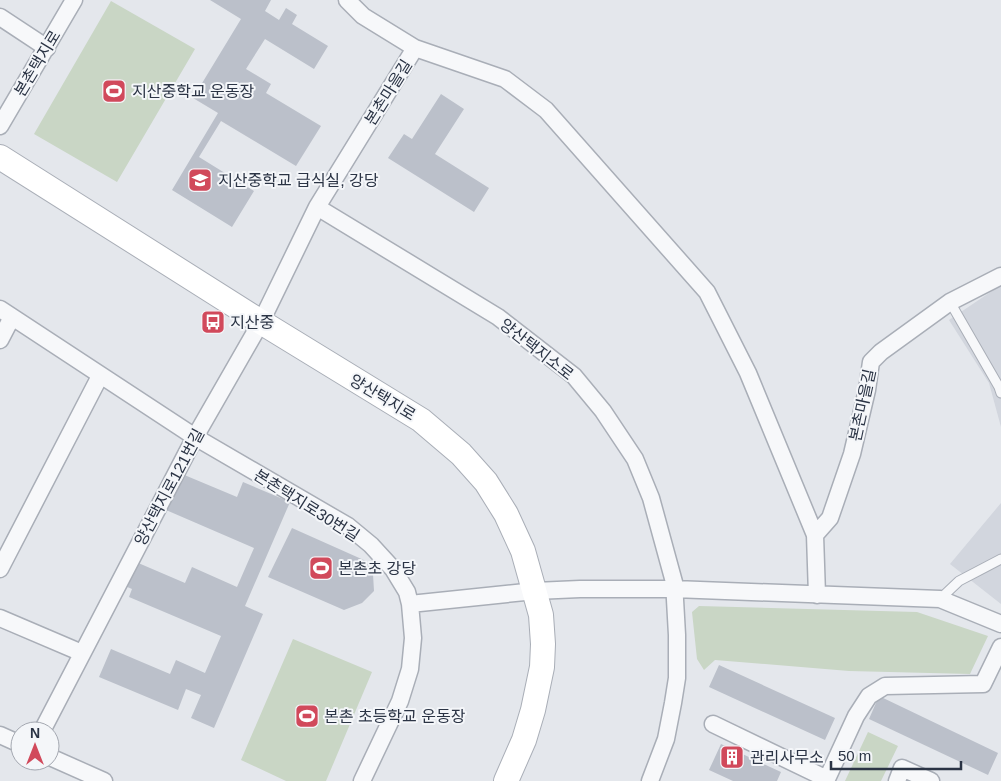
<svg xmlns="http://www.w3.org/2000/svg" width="1001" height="781" font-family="Helvetica,'Noto Sans KR',sans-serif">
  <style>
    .built { fill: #d2d6de }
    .green { fill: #c9d6c5 }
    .building { fill: #bbc0ca }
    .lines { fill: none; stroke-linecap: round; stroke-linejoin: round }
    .lane-casing { stroke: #a9aeb7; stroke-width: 11 }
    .street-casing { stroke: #a9aeb7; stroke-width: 19 }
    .secondary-casing { stroke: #a9aeb7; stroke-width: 26 }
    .lane { stroke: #f7f8fa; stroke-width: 9 }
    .street { stroke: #f7f8fa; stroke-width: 16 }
    .secondary { stroke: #fff; stroke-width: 24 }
    .labels { text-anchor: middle; stroke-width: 4; stroke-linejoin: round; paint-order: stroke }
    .street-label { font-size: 16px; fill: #2b3445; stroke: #f4f6f9 }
    .poi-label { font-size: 16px; fill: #2b3445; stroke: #f4f6f9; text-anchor: start }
  </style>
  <rect width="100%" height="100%" fill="#e4e7ec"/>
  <path class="built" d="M1001 285V427L989 383 949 320Z
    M1001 503V604L950 564Z"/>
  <path class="green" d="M111 1 195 49 117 182 34 134Z
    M699 606 917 612 988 636 970 674 849 671 715 660 704 670 697 659 692 612Z
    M293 639 372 672 326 781H286L241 760Z
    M868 732 898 746 881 781H845Z"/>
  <path class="building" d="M210 0H271L265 11 279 20 286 8 297 15 292 24 328 46 314 69 265 39 246 69 271 84 266 93 321 126 296 166 221 121 199 157 254 191 232 227 172 190 218 113 193 98 241 19Z
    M441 94 464 109 435 154 489 188 474 212 388 158 404 134 412 139Z
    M182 474 237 497 243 482 290 502 245 606 263 614 214 728 191 718 201 695 186 689 178 710 99 677 111 649 170 674 176 660 205 673 221 636 129 597 132 589 125 586 136 562 185 583 192 567 237 587 254 548 166 510Z
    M292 528 366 561 373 574 374 591 362 603 344 610 268 577Z
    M719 665 835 718 825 740 709 687Z
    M879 696 998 753 988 775 869 719Z
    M721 744 781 772 777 781H733L709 770Z"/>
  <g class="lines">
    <g class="lane-casing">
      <path id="lane" d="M950 302 999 387 1001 393
        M940 599 959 581 1001 559"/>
    </g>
    <g class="street-casing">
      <path id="street" d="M347 0 363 16 415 48 505 79 546 110 707 292 748 373 815 535 817 595
        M0 17 47 48
        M0 126 74 0
        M317 207 415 48
        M0 309 195 437 348 526 371 545 393 569 407 592 410 604 413 638 410 669 400 701 362 781
        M0 340 12 317
        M815 535 830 518 852 454 867 390 871 362 881 352 950 302 1001 276
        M0 569 100 376
        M410 604 535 591 580 589H674L940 599 1001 624
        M0 618 82 653
        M713 724 827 779
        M42 731 195 437 261 322 317 207 498 317 574 376 603 411 635 459 651 498 674 582 677 635V678L673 703 666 739 650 781
        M0 735 20 744
        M50 757 104 781
        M826 781 856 716 869 696 885 686 983 684 1001 647
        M897 781 902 768 931 781"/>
    </g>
    <g class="secondary-casing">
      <path id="secondary" d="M0 157 261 322 421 420 461 454 486 482 506 514 523 551 541 615 543 644 542 667 533 710 524 740 506 781"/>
    </g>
    <use href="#lane" class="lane"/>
    <use href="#street" class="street"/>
    <use href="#secondary" class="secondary"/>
  </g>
  <defs>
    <g id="stadium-square" transform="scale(1.25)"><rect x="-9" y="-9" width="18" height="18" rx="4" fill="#d1495b" stroke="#f4f6f9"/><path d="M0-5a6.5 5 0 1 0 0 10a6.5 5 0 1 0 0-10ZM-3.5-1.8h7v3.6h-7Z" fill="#fff"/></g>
    <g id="school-square" transform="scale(1.25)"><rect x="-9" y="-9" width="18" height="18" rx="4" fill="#d1495b" stroke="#f4f6f9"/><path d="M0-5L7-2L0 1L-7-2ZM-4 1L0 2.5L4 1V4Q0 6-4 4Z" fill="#fff"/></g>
    <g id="bus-square" transform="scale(1.25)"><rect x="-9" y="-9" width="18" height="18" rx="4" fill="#d1495b" stroke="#f4f6f9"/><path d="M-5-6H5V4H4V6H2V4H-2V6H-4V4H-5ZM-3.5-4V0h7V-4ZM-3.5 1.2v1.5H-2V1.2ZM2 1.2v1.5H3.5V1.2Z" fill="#fff"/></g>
    <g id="building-square" transform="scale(1.25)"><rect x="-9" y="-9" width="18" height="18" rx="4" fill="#d1495b" stroke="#f4f6f9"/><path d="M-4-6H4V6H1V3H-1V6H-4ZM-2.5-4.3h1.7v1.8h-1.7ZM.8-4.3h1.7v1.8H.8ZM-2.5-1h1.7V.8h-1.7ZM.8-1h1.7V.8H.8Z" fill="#fff"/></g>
  </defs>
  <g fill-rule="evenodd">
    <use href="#stadium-square" x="114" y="91"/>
    <use href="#school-square" x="200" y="180"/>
    <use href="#bus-square" x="213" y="322"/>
    <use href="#stadium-square" x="321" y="568"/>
    <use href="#stadium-square" x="307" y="716"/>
    <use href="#building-square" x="732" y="757"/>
  </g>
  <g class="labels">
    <g class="street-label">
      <text transform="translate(37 63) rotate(-59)" y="6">본촌택지로</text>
      <text transform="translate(388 92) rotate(-58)" y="6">본촌마을길</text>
      <text transform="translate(537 349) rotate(38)" y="6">양산택지소로</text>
      <text transform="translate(383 397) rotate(31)" y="6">양산택지로</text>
      <text transform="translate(862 405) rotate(-78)" y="6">본촌마을길</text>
      <text transform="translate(169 487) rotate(-62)" y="6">양산택지로121번길</text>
      <text transform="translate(307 505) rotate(32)" y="6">본촌택지로30번길</text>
    </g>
    <g class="poi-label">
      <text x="132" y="97">지산중학교 운동장</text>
      <text x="218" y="186">지산중학교 급식실, 강당</text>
      <text x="230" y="328">지산중</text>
      <text x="338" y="574">본촌초 강당</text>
      <text x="324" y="722">본촌 초등학교 운동장</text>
      <text x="750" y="763">관리사무소</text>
    </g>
  </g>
  <g transform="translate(35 746)"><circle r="24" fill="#f4f6f9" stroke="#a4a8b1"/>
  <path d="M0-4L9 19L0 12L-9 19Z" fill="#d1495b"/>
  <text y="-8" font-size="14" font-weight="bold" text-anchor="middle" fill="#2b3445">N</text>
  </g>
  <path d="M831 761v8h130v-8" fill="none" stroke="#2b3445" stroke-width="2.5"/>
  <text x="838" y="761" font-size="15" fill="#2b3445" stroke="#f4f6f9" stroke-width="4" paint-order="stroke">50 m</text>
</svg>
